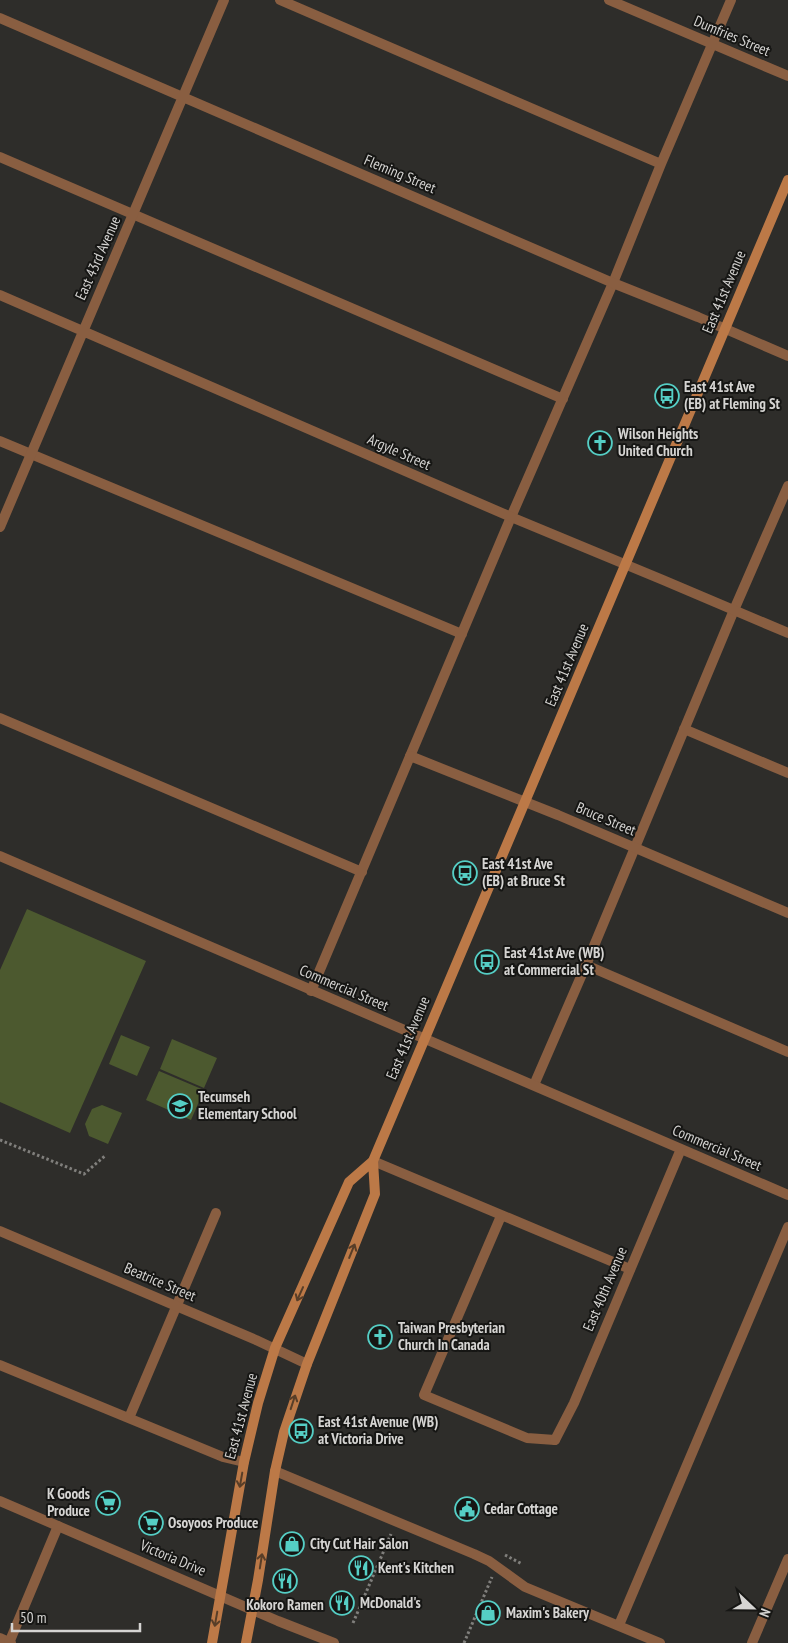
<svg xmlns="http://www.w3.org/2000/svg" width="788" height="1643" font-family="'PT Sans Narrow',sans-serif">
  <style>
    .green { fill: #4c592f }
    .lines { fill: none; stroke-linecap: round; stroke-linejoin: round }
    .path { stroke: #807f7c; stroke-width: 3; stroke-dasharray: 2.5 2.5; stroke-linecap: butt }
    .service { stroke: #895e41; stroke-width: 10 }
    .minor { stroke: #895e41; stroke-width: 10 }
    .tertiary { stroke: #895e41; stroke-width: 10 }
    .secondary { stroke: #bc7947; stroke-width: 10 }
    .oneway { stroke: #583e28 }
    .labels { text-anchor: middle; stroke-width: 4; stroke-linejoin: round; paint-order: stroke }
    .street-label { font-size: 15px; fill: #d5d4d2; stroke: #161614 }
    .poi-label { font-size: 15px; font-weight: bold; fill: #d5d4d2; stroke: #161614; text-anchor: start }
  </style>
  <rect width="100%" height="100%" fill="#2e2d2a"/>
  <path class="green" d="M27 909 146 961 70 1133 0 1102V970Z
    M121 1035 150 1047 137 1076 109 1064Z
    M172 1039 217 1058 204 1088 160 1069Z
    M159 1071 204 1090 191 1120 146 1100Z
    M102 1105 122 1113 108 1144 89 1136 85 1124 92 1109Z"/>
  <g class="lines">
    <path class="path" d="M0 1140 84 1174 106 1155
      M505 1555 522 1564
      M353 1623 391 1534
      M464 1643 492 1577"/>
    <path class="service" d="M280 0 661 164
      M0 157 563 399
      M0 441 462 634
      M0 718 362 872
      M684 729 788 773
      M586 965 788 1052
      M311 991 511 517 613 283 661 164 731 0
      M534 1085 586 965 734 610 788 486
      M373 1161 630 1269
      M501 1216 424 1395 527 1438 555 1440
      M0 1365 223 1457 244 1462
      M129 1418 216 1213
      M275 1471 474 1554 489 1561 525 1587 660 1643
      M619 1625 788 1227
      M0 1638 11 1643"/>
    <path class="minor" d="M609 0 788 76
      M0 18 613 283 698 317 788 356
      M0 295 511 517 663 580 788 633
      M0 527 224 0
      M410 756 558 815 788 913
      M0 856 788 1195
      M0 1231 256 1340 307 1364
      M555 1440 574 1403 681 1149
      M9 1643 58 1526
      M752 1643 788 1559"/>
    <path class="tertiary" d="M0 1501 278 1621 334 1643"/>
    <path class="secondary" d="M212 1643 244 1462 258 1403 275 1348 349 1182 373 1161 788 180
      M246 1643 258 1580 275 1471 284 1432 307 1364 375 1194 373 1161"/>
  </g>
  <defs><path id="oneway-shaft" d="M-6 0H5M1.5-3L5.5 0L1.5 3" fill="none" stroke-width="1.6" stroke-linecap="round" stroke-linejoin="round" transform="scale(1.25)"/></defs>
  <g class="oneway">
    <use href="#oneway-shaft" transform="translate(352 1251) rotate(-68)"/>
    <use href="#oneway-shaft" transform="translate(300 1294) rotate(114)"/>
    <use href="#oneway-shaft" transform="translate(293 1402) rotate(-72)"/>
    <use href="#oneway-shaft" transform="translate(241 1480) rotate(100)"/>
    <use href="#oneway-shaft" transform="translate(261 1561) rotate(-81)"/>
    <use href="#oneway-shaft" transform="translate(216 1619) rotate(100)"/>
  </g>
  <defs>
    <g id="bus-ring" transform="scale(1.25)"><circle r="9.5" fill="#161614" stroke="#55cec5" stroke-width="1.5"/><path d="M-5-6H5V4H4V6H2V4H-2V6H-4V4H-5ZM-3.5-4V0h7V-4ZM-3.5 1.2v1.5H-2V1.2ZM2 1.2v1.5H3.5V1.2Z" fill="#55cec5"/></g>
    <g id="church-ring" transform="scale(1.25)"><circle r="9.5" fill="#161614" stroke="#55cec5" stroke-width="1.5"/><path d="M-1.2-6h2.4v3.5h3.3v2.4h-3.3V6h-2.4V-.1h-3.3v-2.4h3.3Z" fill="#55cec5"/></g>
    <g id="school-ring" transform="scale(1.25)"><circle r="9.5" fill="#161614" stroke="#55cec5" stroke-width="1.5"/><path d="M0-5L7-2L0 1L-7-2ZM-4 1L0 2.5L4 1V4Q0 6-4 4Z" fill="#55cec5"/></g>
    <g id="supermarket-ring" transform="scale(1.25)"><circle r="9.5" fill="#161614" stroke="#55cec5" stroke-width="1.5"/><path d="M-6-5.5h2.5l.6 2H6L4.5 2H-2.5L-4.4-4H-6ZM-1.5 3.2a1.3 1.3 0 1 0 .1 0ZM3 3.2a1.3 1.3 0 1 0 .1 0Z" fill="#55cec5"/></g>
    <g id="civic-ring" transform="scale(1.25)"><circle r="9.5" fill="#161614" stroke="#55cec5" stroke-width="1.5"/><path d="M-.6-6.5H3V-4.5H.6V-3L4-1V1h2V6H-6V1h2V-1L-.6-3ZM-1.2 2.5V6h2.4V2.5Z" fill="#55cec5"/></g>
    <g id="shop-ring" transform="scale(1.25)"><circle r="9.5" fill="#161614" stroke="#55cec5" stroke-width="1.5"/><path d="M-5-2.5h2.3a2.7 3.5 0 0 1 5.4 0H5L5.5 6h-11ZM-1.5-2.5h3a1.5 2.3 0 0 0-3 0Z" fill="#55cec5"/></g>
    <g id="restaurant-ring" transform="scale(1.25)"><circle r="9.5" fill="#161614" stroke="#55cec5" stroke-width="1.5"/><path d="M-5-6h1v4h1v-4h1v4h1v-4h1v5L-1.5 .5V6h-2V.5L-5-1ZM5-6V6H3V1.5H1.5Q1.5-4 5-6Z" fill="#55cec5"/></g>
  </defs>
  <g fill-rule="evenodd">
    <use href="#bus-ring" x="667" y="396"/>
    <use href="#church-ring" x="600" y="443"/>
    <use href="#bus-ring" x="465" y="873"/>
    <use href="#bus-ring" x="487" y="962"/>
    <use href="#school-ring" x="180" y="1106"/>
    <use href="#church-ring" x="380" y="1337"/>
    <use href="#bus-ring" x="301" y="1431"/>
    <use href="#supermarket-ring" x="108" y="1503"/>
    <use href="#civic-ring" x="467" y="1509"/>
    <use href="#supermarket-ring" x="151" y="1523"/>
    <use href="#shop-ring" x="292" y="1544"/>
    <use href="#restaurant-ring" x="361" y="1568"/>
    <use href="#restaurant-ring" x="285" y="1581"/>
    <use href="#restaurant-ring" x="342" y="1603"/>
    <use href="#shop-ring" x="488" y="1613"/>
  </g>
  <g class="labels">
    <g class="street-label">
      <text transform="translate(732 36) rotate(23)" y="5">Dumfries Street</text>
      <text transform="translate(400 174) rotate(23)" y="5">Fleming Street</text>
      <text transform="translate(98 258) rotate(-66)" y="5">East 43rd Avenue</text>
      <text transform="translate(724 292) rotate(-67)" y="5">East 41st Avenue</text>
      <text transform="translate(399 452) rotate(24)" y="5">Argyle Street</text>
      <text transform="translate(567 665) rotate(-67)" y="5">East 41st Avenue</text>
      <text transform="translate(606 819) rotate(23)" y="5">Bruce Street</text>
      <text transform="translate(344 988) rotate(23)" y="5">Commercial Street</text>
      <text transform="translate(408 1038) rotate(-67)" y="5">East 41st Avenue</text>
      <text transform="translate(717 1148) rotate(23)" y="5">Commercial Street</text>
      <text transform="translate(160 1282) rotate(23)" y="5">Beatrice Street</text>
      <text transform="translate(605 1289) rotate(-67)" y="5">East 40th Avenue</text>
      <text transform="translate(241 1416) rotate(-75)" y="5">East 41st Avenue</text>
      <text transform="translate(173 1558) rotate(23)" y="5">Victoria Drive</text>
    </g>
    <g class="poi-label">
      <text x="684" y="392">East 41st Ave<tspan x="684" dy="17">(EB) at Fleming St</tspan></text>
      <text x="618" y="439">Wilson Heights<tspan x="618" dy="17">United Church</tspan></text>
      <text x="482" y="869">East 41st Ave<tspan x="482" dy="17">(EB) at Bruce St</tspan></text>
      <text x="504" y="958">East 41st Ave (WB)<tspan x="504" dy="17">at Commercial St</tspan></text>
      <text x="198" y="1102">Tecumseh<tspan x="198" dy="17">Elementary School</tspan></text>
      <text x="398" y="1333">Taiwan Presbyterian<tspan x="398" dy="17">Church In Canada</tspan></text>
      <text x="318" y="1427">East 41st Avenue (WB)<tspan x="318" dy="17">at Victoria Drive</tspan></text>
      <text x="90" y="1499" text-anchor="end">K Goods<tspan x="90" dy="17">Produce</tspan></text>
      <text x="484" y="1514">Cedar Cottage</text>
      <text x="168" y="1528">Osoyoos Produce</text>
      <text x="310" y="1549">City Cut Hair Salon</text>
      <text x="378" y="1573">Kent's Kitchen</text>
      <text x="360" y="1608">McDonald's</text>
      <text x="285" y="1610" text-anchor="middle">Kokoro Ramen</text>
      <text x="506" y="1618">Maxim's Bakery</text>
    </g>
  </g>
  <g transform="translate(753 1608) rotate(112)" stroke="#161614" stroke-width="4" paint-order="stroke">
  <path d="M0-4L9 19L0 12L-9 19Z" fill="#d5d4d2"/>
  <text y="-8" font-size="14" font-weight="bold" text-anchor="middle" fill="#d5d4d2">N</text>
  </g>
  <path d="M12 1623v8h128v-8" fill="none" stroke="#d5d4d2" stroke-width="2.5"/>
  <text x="20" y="1623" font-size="15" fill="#d5d4d2" stroke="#161614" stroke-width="4" paint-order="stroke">50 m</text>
</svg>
